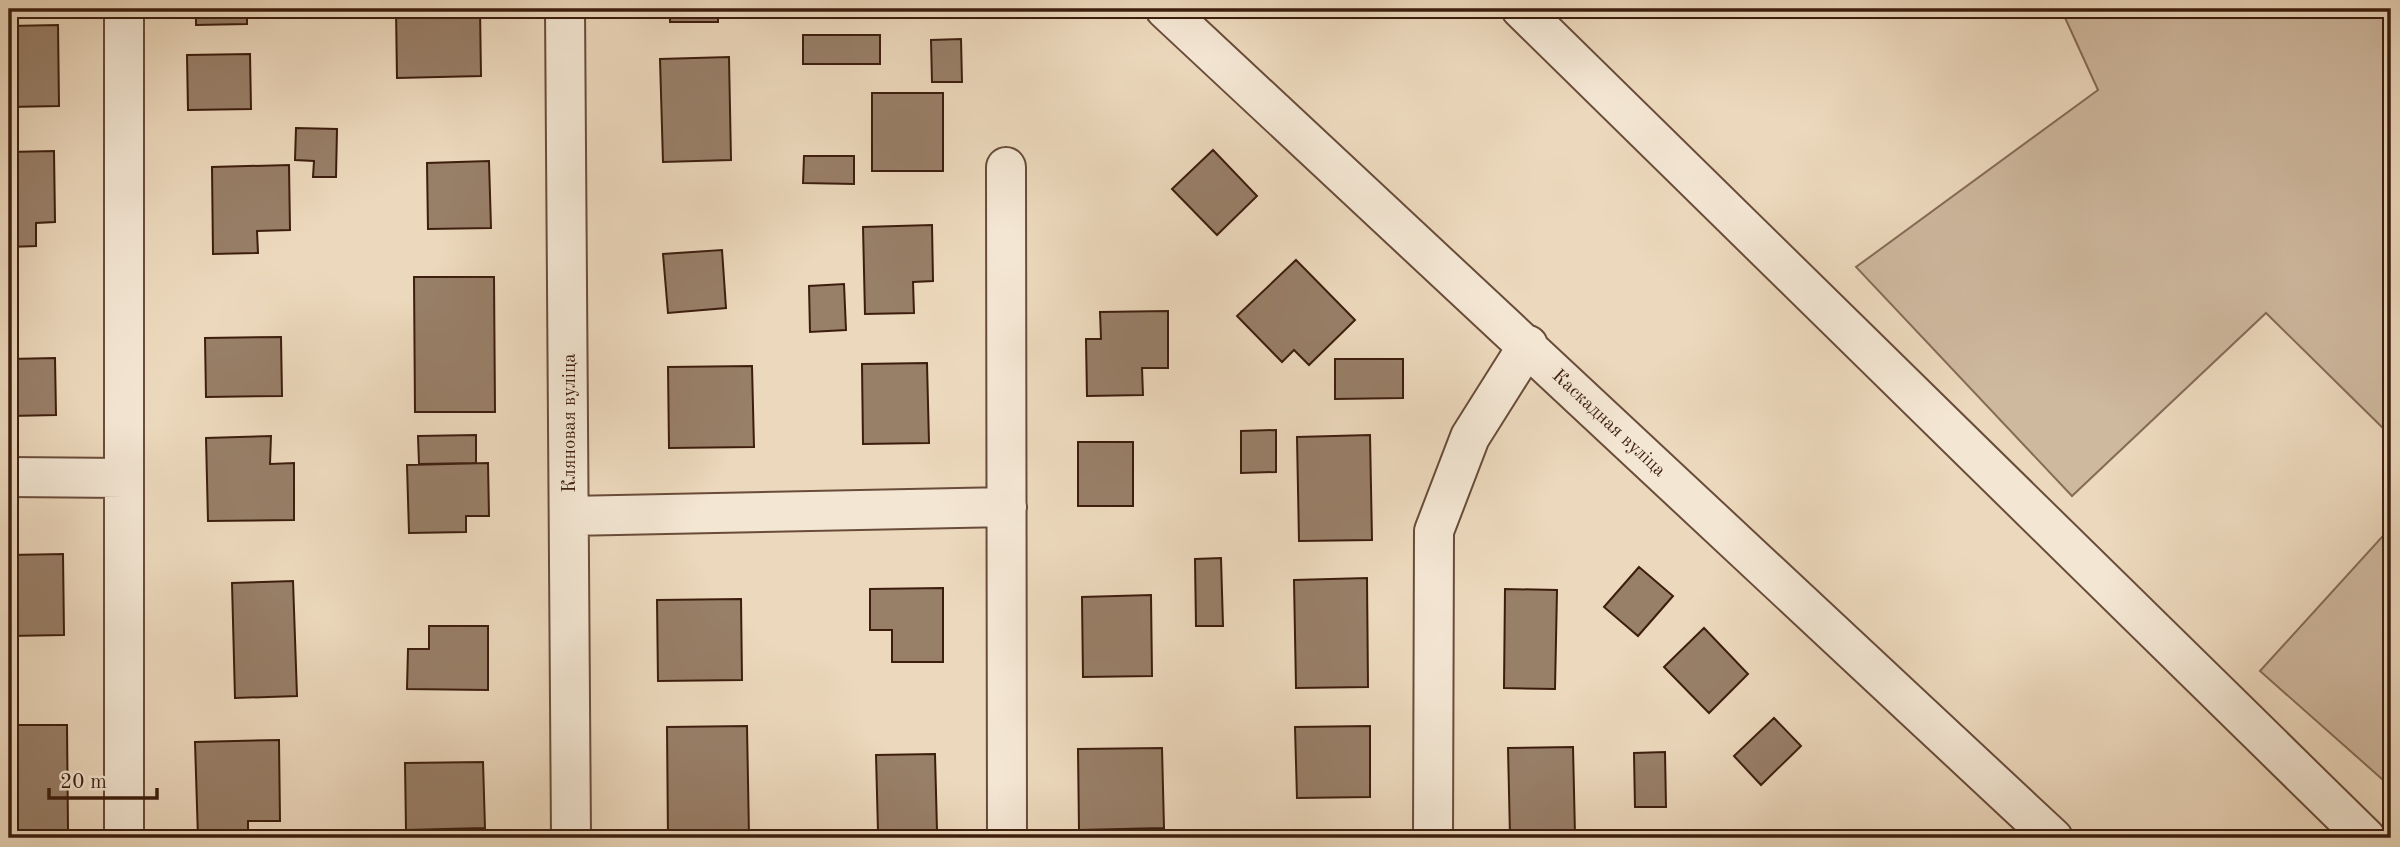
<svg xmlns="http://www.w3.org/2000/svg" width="2400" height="847" font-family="'Old Standard TT',serif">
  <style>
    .green { fill: #ceb89e; stroke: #866b56; stroke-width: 2 }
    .building { fill: #987f68; stroke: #3d1e0e; stroke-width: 2 }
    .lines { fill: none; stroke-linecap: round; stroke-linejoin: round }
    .street-casing { stroke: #694c3a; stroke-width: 42 }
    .street { stroke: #f3e6d3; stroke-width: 38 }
    .labels { text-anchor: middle; stroke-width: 6; stroke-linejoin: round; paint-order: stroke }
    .street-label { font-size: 19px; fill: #3d1e0e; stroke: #f3e6d3 }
  </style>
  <rect width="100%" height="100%" fill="#ecd8bc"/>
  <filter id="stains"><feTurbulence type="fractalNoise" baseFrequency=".00286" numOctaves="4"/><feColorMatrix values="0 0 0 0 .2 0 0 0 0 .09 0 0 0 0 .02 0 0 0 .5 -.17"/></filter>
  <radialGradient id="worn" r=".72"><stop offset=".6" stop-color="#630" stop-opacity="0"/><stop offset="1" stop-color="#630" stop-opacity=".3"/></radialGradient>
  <path class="green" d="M2061 9H2391V436L2266 313 2072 496 1856 267 2098 90Z
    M2391 527V787L2260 671Z"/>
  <path class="building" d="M196 9H247V24L196 25Z
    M396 9H480L481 76 397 78Z
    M670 9H718V22H670Z
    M58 25 59 106 9 107V26Z
    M803 35H880V64H803Z
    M961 39 962 82H932L931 40Z
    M250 54 251 109 188 110 187 55Z
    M729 57 731 160 663 162 660 59Z
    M872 93H943V171H872Z
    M296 128 337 129 336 177H313L314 161 295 160Z
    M1213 150 1257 196 1217 235 1172 189Z
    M54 151 55 222 36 223V246L9 247V152Z
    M804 156H854V184L803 183Z
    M489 161 491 228 428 229 427 163Z
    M289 165 290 230 257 231 258 253 213 254 212 167Z
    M932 225 933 281 913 282 914 313 865 314 863 227Z
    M722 250 726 308 668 313 663 254Z
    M1296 260 1355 320 1309 365 1294 350 1282 362 1237 316Z
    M414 277H494L495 412H415Z
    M844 284 846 330 810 332 809 286Z
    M1168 311V368H1142L1143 395 1087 396 1086 339H1101L1100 312Z
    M281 337 282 396 206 397 205 338Z
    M55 358 56 415 11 416 10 359Z
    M1335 359H1403V398L1335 399Z
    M927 363 929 443 863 444 862 364Z
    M752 366 754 447 669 448 668 367Z
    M1276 430V472L1241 473V431Z
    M476 435V463L419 464 418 436Z
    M1370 435 1372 540 1299 541 1297 437Z
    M271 436 270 464 294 463V520L208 521 206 438Z
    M1078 442H1133V506H1078Z
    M488 463 489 516H466V532L409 533 407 465Z
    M63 554 64 635 9 636V555Z
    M1221 558 1223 626H1196L1195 559Z
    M1639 567 1673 596 1638 636 1604 607Z
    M1367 578 1368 687 1296 688 1294 580Z
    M293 581 297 696 235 698 232 583Z
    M943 588V662H892V630H870V589Z
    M1505 589 1557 590 1555 689 1504 688Z
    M1151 595 1152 676 1083 677 1082 597Z
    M741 599 742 680 658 681 657 600Z
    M429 626H488V690L407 689 408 649H429Z
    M1704 628 1748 674 1709 713 1664 667Z
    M1774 718 1801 746 1761 785 1734 756Z
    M9 725H67L68 831H12V807H9Z
    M747 726 749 836 668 838 667 727Z
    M1370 726V797L1297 798 1295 727Z
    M279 740 280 821H248V838H198L195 742Z
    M1573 747 1575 835 1510 836 1508 748Z
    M1162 748 1164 828 1079 830 1078 749Z
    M1665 752 1666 807H1635L1634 753Z
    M935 754 937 831 878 832 876 755Z
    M483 762 485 828 406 830 405 763Z"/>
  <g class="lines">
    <g class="street-casing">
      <path id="street" d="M124 9V838
        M565 9 571 838
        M1165 9 2053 838
        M1521 9 2366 838
        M1006 167 1007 838
        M9 477 124 478
        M569 516 1007 507
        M1433 838 1434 531 1470 437 1528 345"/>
    </g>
    <use href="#street" class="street"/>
  </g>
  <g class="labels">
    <g class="street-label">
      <text transform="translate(1610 422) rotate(43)" y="7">Каскадная вуліца</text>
      <text transform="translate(568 423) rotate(-90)" y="7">Кляновая вуліца</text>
    </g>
  </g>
  <rect width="2400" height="847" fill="none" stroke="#ecd8bc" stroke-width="35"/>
  <rect x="10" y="10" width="2379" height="826" fill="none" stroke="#3d1e0e" stroke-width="3.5"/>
  <rect x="18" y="18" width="2365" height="812" fill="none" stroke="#3d1e0e" stroke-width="2"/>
  <path d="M49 788v10h108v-10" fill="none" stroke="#3d1e0e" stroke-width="3.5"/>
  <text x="60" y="788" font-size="21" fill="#3d1e0e" stroke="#f3e6d3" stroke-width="5" paint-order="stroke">20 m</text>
  <rect width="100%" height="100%" filter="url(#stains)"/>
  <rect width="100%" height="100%" fill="url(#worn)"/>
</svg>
